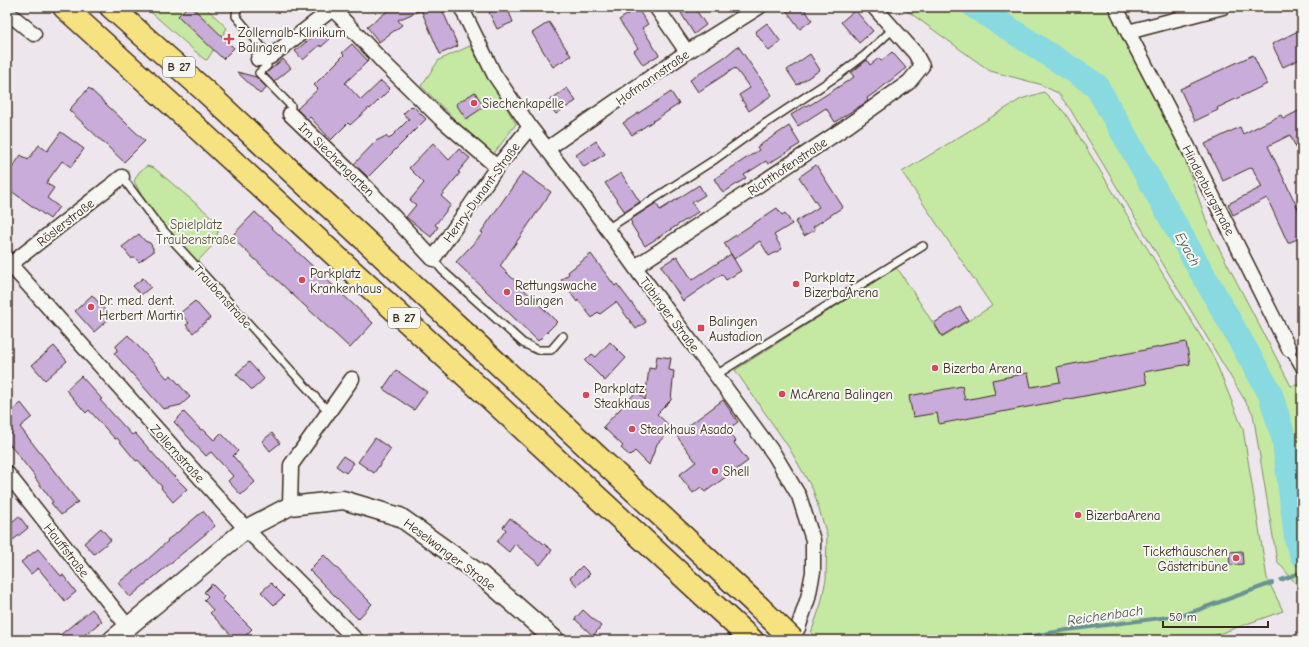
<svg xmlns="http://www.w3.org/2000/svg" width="1309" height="647" font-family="'Comic Neue',sans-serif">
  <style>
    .green { fill: #c5e9a3; stroke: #808a60 }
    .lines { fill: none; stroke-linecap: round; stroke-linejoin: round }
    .stream { stroke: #699392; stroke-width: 4 }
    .river { stroke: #88d9e0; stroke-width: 25 }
    .building { fill: #c9acd9; stroke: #3b2a1e }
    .service-casing { stroke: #3b2a1e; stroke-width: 10 }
    .minor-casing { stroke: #3b2a1e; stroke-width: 17 }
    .tertiary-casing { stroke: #3b2a1e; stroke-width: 21 }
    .trunk-casing { stroke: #3b2a1e; stroke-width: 25 }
    .service { stroke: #f6f6f2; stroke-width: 7 }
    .minor { stroke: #f6f6f2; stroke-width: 14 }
    .tertiary { stroke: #f6f6f2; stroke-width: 18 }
    .trunk { stroke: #f7e281; stroke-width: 22 }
    .trunk-bridge-casing { stroke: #3b2a1e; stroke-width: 25; stroke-linecap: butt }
    .trunk-bridge { stroke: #f7e281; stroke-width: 22 }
    .poi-dot { fill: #d1495b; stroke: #f6f6f2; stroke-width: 1.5 }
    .labels { text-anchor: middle; stroke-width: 4; stroke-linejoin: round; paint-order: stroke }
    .shield { fill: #f6f6f2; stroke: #73675e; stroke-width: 1 }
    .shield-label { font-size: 12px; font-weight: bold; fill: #3b2a1e }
    .poi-label { font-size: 13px; fill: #3b2a1e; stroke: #f6f6f2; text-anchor: start }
    .street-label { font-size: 13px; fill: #3b2a1e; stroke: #f6f6f2 }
    .park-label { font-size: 13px; fill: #575039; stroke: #f6f6f2 }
    .water-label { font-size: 14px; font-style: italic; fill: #4e564e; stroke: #f6f6f2 }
  </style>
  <rect width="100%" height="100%" fill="#ede7ed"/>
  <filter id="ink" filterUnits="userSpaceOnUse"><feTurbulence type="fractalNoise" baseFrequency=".025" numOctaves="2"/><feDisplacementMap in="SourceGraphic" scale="8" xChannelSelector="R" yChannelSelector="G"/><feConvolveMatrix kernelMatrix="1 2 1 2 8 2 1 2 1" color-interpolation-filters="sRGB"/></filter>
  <g filter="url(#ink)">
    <path class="green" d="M145 7H205L227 28 207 60 204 59Z
      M902 7H1111L1184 157 1210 231 1291 386 1302 384V591L1277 561 1253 414 1070 109 1058 93 1039 84 990 71Z
      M470 46 516 124 492 156 421 86 439 60Z
      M1044 92 1065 113 1214 358 1243 429 1267 578 1283 611 1202 640H818L811 633 821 604 826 579 827 535 813 490 788 446 735 370 896 268 900 272 942 337 992 306 902 172 1021 99Z
      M147 166 154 168 220 224 215 243 196 263C175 238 147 210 134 181L139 172Z"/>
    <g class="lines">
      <path class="stream" d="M1281 580 1302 572
        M1008 640 1067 630 1184 615 1272 583"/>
      <path class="river" d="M975 7 1096 85 1270 393 1284 439 1297 541 1302 555"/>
    </g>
    <path class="building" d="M187 7H192L234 48 223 59 178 16Z
      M393 7H441L458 46 440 54 421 10 398 20 402 25 379 42 367 27Z
      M501 7H507L513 22 497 29 489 12Z
      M690 7H694L706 25 694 34 681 13Z
      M784 7H803L812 20 800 29Z
      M637 8 648 24 642 28 659 55 643 65 634 51 638 48 619 20Z
      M855 10 873 31 859 43 841 22Z
      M549 22 571 56 553 67 532 33Z
      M767 23 781 42 769 51 755 32Z
      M322 29 330 39 321 47 320 45 303 60 295 51Z
      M1302 29V58L1283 67 1272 44Z
      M352 44 368 61 345 83 361 100 381 81 390 89 370 109 369 108 350 125 348 123 331 140 310 117 307 119 297 109 318 89 314 85 344 55 342 53Z
      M738 46 772 95 749 111 739 95 750 88 735 68 698 92 690 80 726 56Z
      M892 52 906 68 880 89 867 98 868 101 835 122 826 108 798 126 791 115 809 104 810 105 854 77 851 73 867 60 870 65 879 58 881 61Z
      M810 54 820 70 797 85 787 70Z
      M1253 55 1267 84 1217 108 1218 110 1195 121 1180 89Z
      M283 59 291 68 274 82 266 73Z
      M237 72 256 77 267 88 260 94Z
      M89 88 145 141 124 162 69 110Z
      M567 88 576 101 556 114 547 102Z
      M475 92 484 107 466 119 456 104Z
      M671 92 679 104 632 135 623 123Z
      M411 106 412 107 413 106 426 119 368 177 354 164 376 141 386 136 389 139 409 119 403 114Z
      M1302 109V160L1290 135 1268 146 1302 217V237L1288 243 1267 198 1233 215 1228 204 1262 187 1252 167 1223 181 1205 144 1240 127 1243 134 1281 115 1283 119Z
      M789 126 800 144 768 164 766 161 744 175 746 178 723 193 714 179 759 150 757 147Z
      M61 132 84 149 71 167 62 161 46 183 54 188 47 198 59 207 50 219 7 188V175L21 155 28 160 39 145 47 151Z
      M596 141 605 154 584 167 576 155Z
      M433 143 449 160 459 149 470 158 458 172 460 173 441 196 451 205 435 225 438 227 431 237 406 217 416 205 410 200 424 183 409 168Z
      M816 165 843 207 813 227 815 230 804 236 795 222 819 207 799 177Z
      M523 172 551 192 500 266 557 322 538 341 456 262 483 233 481 232Z
      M621 173 640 202 625 212 605 183Z
      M699 185 705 195 692 203 698 212 645 246 631 224 632 223 630 220 656 203 660 210Z
      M777 208 782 215 785 213 792 224 774 235 782 249 769 256 760 241 734 259 724 243Z
      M255 212 373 323 350 348 231 237Z
      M139 234 145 241 150 243 153 248V252L139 262 134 257 132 259 122 247Z
      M591 254 615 286 617 284 646 322 636 329 616 302 600 314 598 312 592 318 578 300 577 302 561 280 569 274 568 272Z
      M731 254 741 271 726 280 722 274 683 301 661 266 677 256 692 280Z
      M143 278 151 287 141 295 133 286Z
      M92 295 111 317 94 332 75 311Z
      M195 301 210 318 193 333 186 325 189 323 180 313Z
      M960 307 968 320 942 336 934 323Z
      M128 335 167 378 171 375 190 397 181 405 163 409 114 353 117 351 116 346Z
      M610 342 626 358 605 381 585 361 592 354 596 357Z
      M1186 342 1190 364 1144 372 1147 384 939 424 937 413 913 417 909 396 962 386 965 400 995 394 992 380 1028 373 1031 387 1060 382 1057 367Z
      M54 346 67 361 45 380 32 365Z
      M657 356 671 358 669 370 674 371 671 400 657 414 672 428 657 444 649 465 635 451 630 456 621 448 623 446 603 427 637 391 645 400 649 368 655 369Z
      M249 362 264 379 252 390 236 374Z
      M396 370 427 392 414 410 383 389Z
      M81 376 102 399 100 400 132 435 135 433 173 476H174L187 489 173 502 161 488 162 487 138 460 136 461 117 438 115 439 89 410 86 413 66 390Z
      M723 400 738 422 727 430 736 441 734 443 748 461 705 492 701 487 693 493 679 475 696 462 676 435Z
      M21 403 32 417 20 427 78 502 61 515 51 503 53 502 35 478H36L7 441V415Z
      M184 412 201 430 203 429 214 440 221 433 238 451 233 456 255 482 241 495 228 481 233 476 211 452 206 456 174 422Z
      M272 433 280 443 270 451 262 441Z
      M375 438 391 449 374 473 358 462Z
      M343 456 354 463 346 473 336 466Z
      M203 511 215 526 130 597 118 583 146 561 168 541 167 540 182 529Z
      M19 516 28 528 7 545V526Z
      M510 518 552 550 540 565 515 544 509 552 497 542 506 530 503 527Z
      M101 528 111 540 94 554 84 543Z
      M38 549 61 576 63 575 76 592 65 601 38 568 31 574 21 562Z
      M1242 551 1243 564 1230 565 1229 552Z
      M324 555 372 604 358 619 309 570Z
      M582 566 590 574 577 586 570 578Z
      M271 583 284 596 274 605 261 592Z
      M212 584 225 597 222 599 252 629 241 640H236L210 613 213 610 204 600 208 596 204 592Z
      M92 609 102 621 78 640H54Z
      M583 610 601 626 593 636 575 619Z"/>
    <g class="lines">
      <g class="service-casing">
        <path id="service" d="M237 7 236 16 270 57
          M259 59 267 66 259 73 291 106 290 114
          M122 177 155 221 328 411
          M607 229 714 160 763 125 840 74 865 55 893 29
          M433 259 443 271 523 343 538 350H551L563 336
          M1289 349 1302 372
          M716 375 923 246"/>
      </g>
      <g class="minor-casing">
        <path id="minor" d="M461 7 494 74 530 127 582 194 642 277 716 375 774 454 799 496 813 540V572L808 598 798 628 791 640
          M656 7 687 52
          M1116 7 1128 32 1185 141 1289 349
          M333 9 384 63 440 118 497 167
          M7 12 34 34
          M1128 32 1223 7
          M258 59 270 57 335 7
          M290 114 368 189 433 259 497 167 530 127
          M547 149 687 52 759 7
          M7 261 246 529 356 640
          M7 267 122 177
          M635 267 846 127 909 82 922 66 915 53 874 7
          M7 473 128 627
          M290 506 291 465 352 379"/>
      </g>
      <g class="tertiary-casing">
        <path id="tertiary" d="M112 640 246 529 290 506 343 500 400 517 481 575 555 640"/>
      </g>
      <g class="trunk-casing">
        <path id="trunk" d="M64 7 183 115 752 640
          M111 7 204 90 758 606"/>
      </g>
      <use href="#service" class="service"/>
      <use href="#minor" class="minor"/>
      <use href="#tertiary" class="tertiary"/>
      <use href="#trunk" class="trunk"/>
      <g class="trunk-bridge-casing">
        <path id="trunk-bridge" d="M758 606 793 640"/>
      </g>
      <use href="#trunk-bridge" class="trunk-bridge"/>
    </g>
  </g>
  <g class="poi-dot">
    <path d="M227 33h4v4h4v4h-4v4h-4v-4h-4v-4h4z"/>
    <circle cx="474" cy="103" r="4"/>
    <circle cx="302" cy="280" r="4"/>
    <circle cx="796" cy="284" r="4"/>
    <circle cx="507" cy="292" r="4"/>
    <circle cx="91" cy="307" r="4"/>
    <rect x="697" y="324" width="8" height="8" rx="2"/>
    <circle cx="935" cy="368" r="4"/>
    <circle cx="782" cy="394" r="4"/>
    <circle cx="586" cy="395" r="4"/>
    <circle cx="632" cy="429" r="4"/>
    <circle cx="715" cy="471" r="4"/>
    <circle cx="1078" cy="515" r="4"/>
    <circle cx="1236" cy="558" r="4"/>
  </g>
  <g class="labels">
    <g class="shield">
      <rect x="163" y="57" width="32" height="20" rx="3"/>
      <rect x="388" y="308" width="32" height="20" rx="3"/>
    </g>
    <g class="shield-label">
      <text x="179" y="71">B 27</text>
      <text x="404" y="322">B 27</text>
    </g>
    <g class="poi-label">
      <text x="238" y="37">Zollernalb-Klinikum<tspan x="238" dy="15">Balingen</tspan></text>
      <text x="482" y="108">Siechenkapelle</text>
      <text x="310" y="278">Parkplatz<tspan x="310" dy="15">Krankenhaus</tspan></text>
      <text x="804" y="282">Parkplatz<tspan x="804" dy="15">BizerbaArena</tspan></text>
      <text x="515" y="290">Rettungswache<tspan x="515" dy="15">Balingen</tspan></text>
      <text x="99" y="305">Dr. med. dent.<tspan x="99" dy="15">Herbert Martin</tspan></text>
      <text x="709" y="326">Balingen<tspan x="709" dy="15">Austadion</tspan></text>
      <text x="943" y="373">Bizerba Arena</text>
      <text x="594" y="393">Parkplatz<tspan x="594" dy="15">Steakhaus</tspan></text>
      <text x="790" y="399">McArena Balingen</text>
      <text x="640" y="434">Steakhaus Asado</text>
      <text x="723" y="476">Shell</text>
      <text x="1086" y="520">BizerbaArena</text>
      <text x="1228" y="556" text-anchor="end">Tickethäuschen<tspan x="1228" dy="15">Gästetribüne</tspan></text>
    </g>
    <g class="street-label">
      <text transform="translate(652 77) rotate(-35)" y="5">Hofmannstraße</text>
      <text transform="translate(337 159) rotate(44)" y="5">Im Siechengarten</text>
      <text transform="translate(787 166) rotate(-34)" y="5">Richthofenstraße</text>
      <text transform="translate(1209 190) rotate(63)" y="5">Hindenburgstraße</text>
      <text transform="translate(481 192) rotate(-54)" y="5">Henry-Dunant-Straße</text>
      <text transform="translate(65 222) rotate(-38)" y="5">Röslerstraße</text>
      <text transform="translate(223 296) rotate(48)" y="5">Traubenstraße</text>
      <text transform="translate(670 314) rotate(53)" y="5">Tübinger Straße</text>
      <text transform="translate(178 453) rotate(48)" y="5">Zollernstraße</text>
      <text transform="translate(67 550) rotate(52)" y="5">Hauffstraße</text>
      <text transform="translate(450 554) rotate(37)" y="5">Heselwanger Straße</text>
    </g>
    <g class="park-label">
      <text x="196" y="229">Spielplatz<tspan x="196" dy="15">Traubenstraße</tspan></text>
    </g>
    <g class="water-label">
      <text transform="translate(1188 249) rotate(61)" y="5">Eyach</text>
      <text transform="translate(1105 615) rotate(-8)" y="5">Reichenbach</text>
    </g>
  </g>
  <rect width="1309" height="647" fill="none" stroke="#f6f6f2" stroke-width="24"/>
  <rect x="12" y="12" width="1285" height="623" fill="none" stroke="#3b2a1e" stroke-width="1.5" filter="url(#ink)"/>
  <path d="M1163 621v6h105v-6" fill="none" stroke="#3b2a1e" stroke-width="2"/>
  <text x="1169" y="621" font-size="12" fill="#3b2a1e" stroke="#f6f6f2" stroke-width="3" paint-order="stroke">50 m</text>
</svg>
